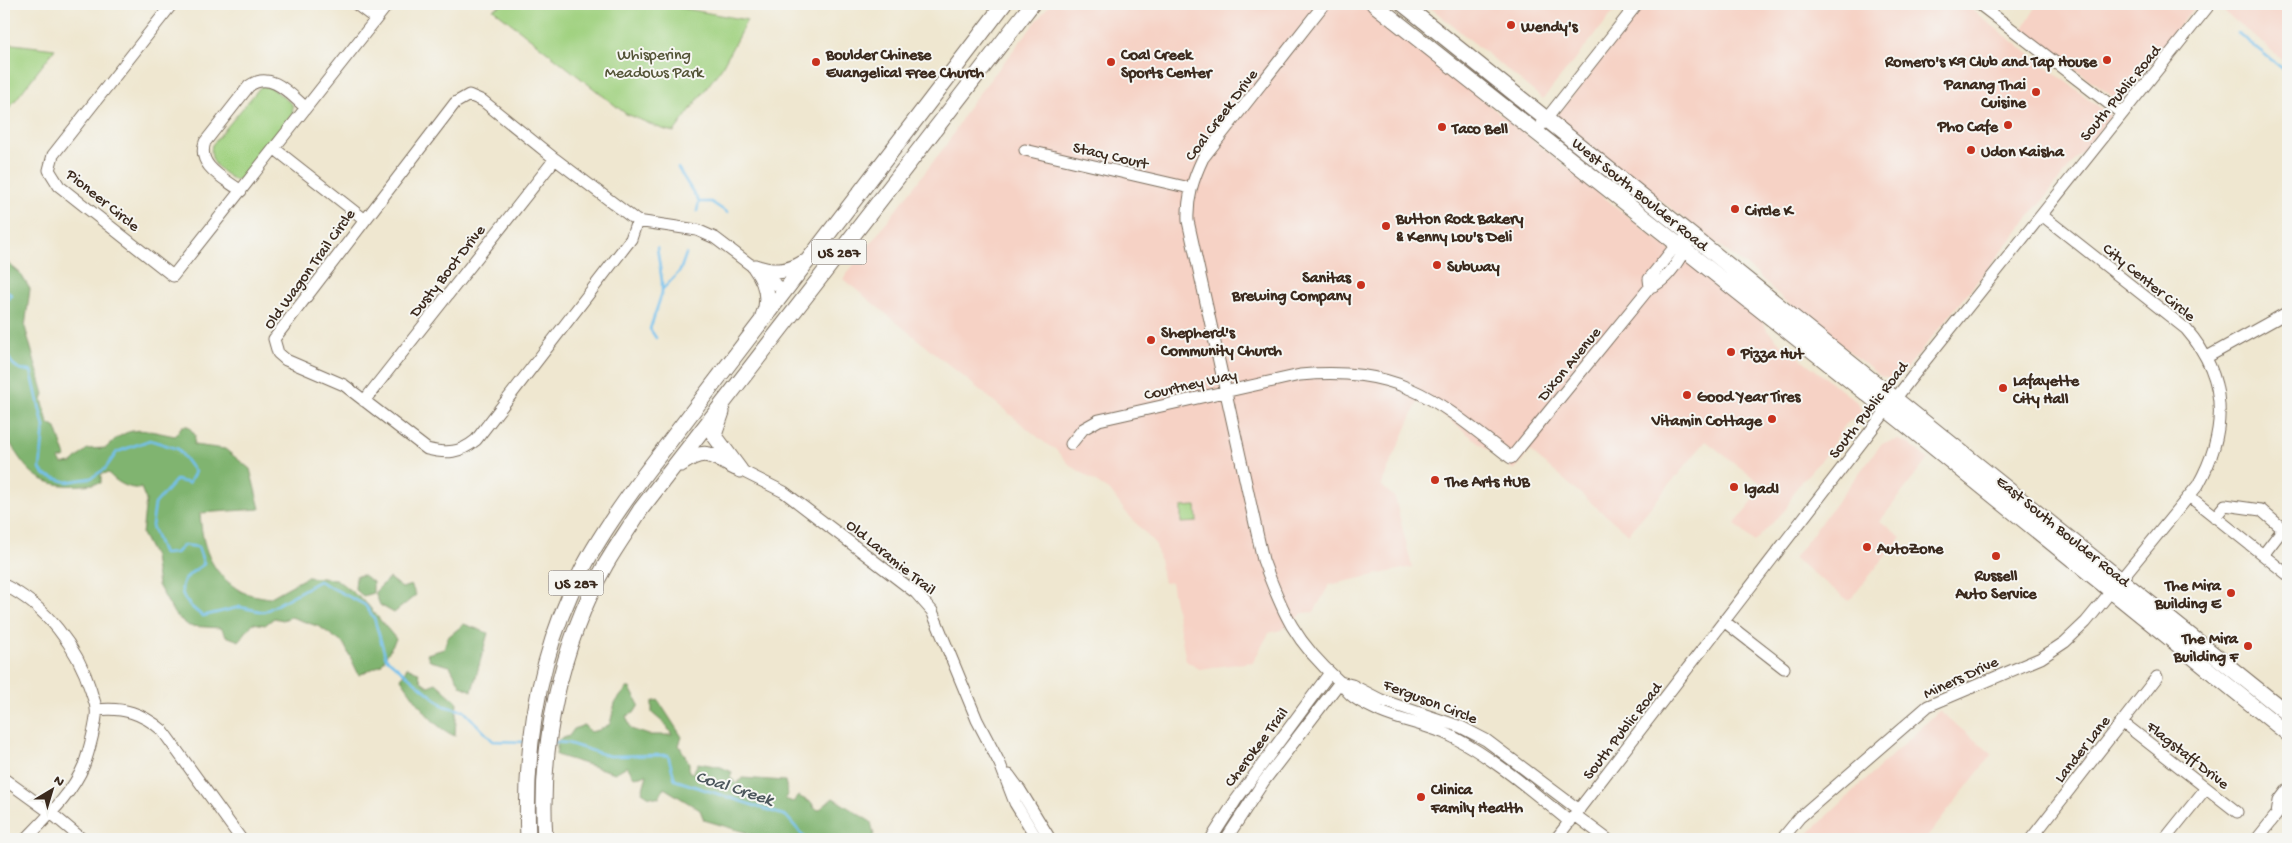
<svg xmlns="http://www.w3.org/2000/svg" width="2292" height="843" font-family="'Gochi Hand',sans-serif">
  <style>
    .built { fill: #f6d2c5 }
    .green { fill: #a1d281; stroke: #6e7e50 }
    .forest { fill: #80b46f; stroke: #5e6f46 }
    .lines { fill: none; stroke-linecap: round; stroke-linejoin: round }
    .stream { stroke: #75c1ee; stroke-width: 2.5 }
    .minor-casing { stroke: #7a6c5c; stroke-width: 13 }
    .major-casing { stroke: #7a6c5c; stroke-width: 17 }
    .minor { stroke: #fff; stroke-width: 11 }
    .major { stroke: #fff; stroke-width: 15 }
    .poi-dot { fill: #c8321e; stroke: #f6f6f2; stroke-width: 2 }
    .labels { text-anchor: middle; stroke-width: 4; stroke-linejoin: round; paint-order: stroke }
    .shield { fill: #f6f6f2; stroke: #73675e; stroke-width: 1 }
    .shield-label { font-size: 15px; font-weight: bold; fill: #3b2a1e }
    .poi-label { font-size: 16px; font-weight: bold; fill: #3b2a1e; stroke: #f6f6f2; text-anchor: start }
    .park-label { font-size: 16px; fill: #545437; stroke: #f6f6f2 }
    .street-label { font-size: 16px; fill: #3b2a1e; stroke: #f6f6f2 }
    .water-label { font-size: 18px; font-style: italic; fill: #4c575c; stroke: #f6f6f2 }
  </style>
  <rect width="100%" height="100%" fill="#f6f6f2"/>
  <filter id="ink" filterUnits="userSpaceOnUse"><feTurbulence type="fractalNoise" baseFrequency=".02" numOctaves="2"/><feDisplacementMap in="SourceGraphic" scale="10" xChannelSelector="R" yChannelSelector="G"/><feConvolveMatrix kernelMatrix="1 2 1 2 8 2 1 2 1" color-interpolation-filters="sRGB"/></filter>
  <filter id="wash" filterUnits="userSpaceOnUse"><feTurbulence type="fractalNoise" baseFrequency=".0096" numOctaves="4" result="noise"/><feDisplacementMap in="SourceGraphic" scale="20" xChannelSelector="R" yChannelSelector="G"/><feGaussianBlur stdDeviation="1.12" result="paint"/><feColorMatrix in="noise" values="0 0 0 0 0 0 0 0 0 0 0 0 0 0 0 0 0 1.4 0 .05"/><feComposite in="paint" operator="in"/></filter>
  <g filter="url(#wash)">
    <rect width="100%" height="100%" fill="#efe7d0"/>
    <path class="built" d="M1050 4H1363L1665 246 1694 266 1760 318 1768 331 1778 341 1858 403 1862 412 1845 425 1826 454 1796 488 1786 509 1754 542 1735 524 1764 486 1706 441 1628 534 1530 451 1514 470 1441 413 1418 402 1381 485 1395 498 1412 567 1329 585 1314 612 1303 613 1281 630 1269 633 1253 662 1199 669 1186 661 1171 582 1164 583 1156 545 1124 510 1111 492 1070 465 1054 448 1049 446 843 279 949 141 969 106Z
      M1426 4H1620L1543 99Z
      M1644 4H1964L2111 116 1899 378 1889 379 1880 376 1783 299 1757 274 1554 119Z
      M2038 4H2197L2120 102 2022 30Z
      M2228 4H2288V64L2222 10Z
      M1898 440 1909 444 1928 459 1880 521 1901 537 1849 601 1794 558 1882 443Z
      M1939 711 1992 754 1926 839H1803Z"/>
    <path class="green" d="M504 4H659L747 20 722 67 674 132C654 128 644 120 626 114L493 9Z
      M4 43 55 49 4 115Z
      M261 86 272 88 292 104 293 114 243 179 234 180C221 170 208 164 212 145Z
      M1196 506 1197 522 1181 523V507Z"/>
    <path class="forest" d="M4 260 20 273 30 289 25 327 44 394 42 399 48 423 56 428 66 457 59 459 62 464 72 463 87 449 106 448C129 423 144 430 175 436L182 426H188L195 435 194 445 225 449 250 469 260 509 200 513C202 545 209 571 239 590 246 595 260 596 269 598L307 577 336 579 366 603 396 639 381 665 359 675 344 644 320 627 291 617 283 620 274 618 265 625 253 623 239 641 226 636 221 628 189 626 175 615 158 585 154 557 142 534 146 500 141 488C129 490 116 482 108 473L101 474V483C45 491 29 481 4 431Z
      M363 575 373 582V593L363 596 355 589 356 576Z
      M389 578 402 588 411 585 416 595 394 613 380 605 375 592Z
      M464 624 488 633 472 691 461 686 450 666 430 661 427 654 444 649 448 637Z
      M407 667 418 672 421 681 428 686 436 683 457 702 455 736C431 726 416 700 401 679Z
      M627 688H630L639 705 634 713 626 716 631 729 649 735H672L666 725 652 713V702L658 700 682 737 679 745 689 763V772L693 773 698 763 721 767 732 772 730 777 737 784 742 778 785 781 788 794 785 799 793 802 798 796 812 803 814 808 819 810 833 798 871 822 874 835 870 839H768L704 820 700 810 664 788 659 798 648 796 642 792 647 775 634 777 627 766 615 773 556 755 558 740 569 736 574 729 584 725 590 732 599 730 610 724 615 703Z"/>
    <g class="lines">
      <path class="stream" d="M2238 33 2288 73
        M678 168 699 202 697 211
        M699 202H711L728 213
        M4 288 11 295 4 303
        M662 290 680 271 686 254
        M656 338 650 329 662 293V281L657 248
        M4 349C10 362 15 371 31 371L44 427 40 469 45 475 67 482 91 478 105 469 117 452 150 440 178 449 195 472 189 483 176 480 155 504 152 526 163 554 176 553 184 545 198 547 204 564C199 568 192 571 188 576 172 592 191 608 203 616L240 607 264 612 319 581 365 605 374 618 386 658 444 706 464 711 493 741 525 742
        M553 742 567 743 609 756 668 755 675 780 786 816 806 839"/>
    </g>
  </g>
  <g filter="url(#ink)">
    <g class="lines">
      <g class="minor-casing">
        <path id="minor" d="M172 4 53 155 49 170 59 186 173 276 388 4
          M356 4 376 19
          M1324 4 1203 158C1193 179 1187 198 1188 221L1263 560C1283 614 1295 642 1339 681 1343 685 1346 691 1351 695 1359 702 1371 707 1381 712 1404 722 1430 725 1453 737 1495 759 1533 792 1570 822
          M1979 4 2121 113
          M469 95 483 101 555 159 637 221 631 239 476 440C460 453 447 454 427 449L344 385 286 360 278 353 274 339 455 103Z
          M1536 132 1637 4
          M275 149 364 219
          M1025 150 1190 188
          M241 191C224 178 196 166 205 142L249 86C271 70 290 94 306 108
          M637 221 697 230 715 238 785 291
          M1650 287 1649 279 1673 249 1684 240
          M2207 357 2288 312
          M364 401 555 159
          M1071 444 1083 429 1099 420 1300 375C1401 366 1437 400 1511 458L1650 287C1668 282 1685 252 1691 235
          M740 470 784 492 916 593 932 611 977 720 1000 764 1015 803 1037 839
          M2189 496 2288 575
          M2215 517 2225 505 2261 510 2283 529 2263 555
          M4 585C46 606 77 646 91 691 92 696 96 703 96 709 98 719 88 754 84 765 72 794 47 817 26 839
          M1725 622 1784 668
          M1340 682 1352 685 1381 700 1461 727 1486 740 1579 810
          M97 710C123 707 142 713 162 730L241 839
          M2122 722 2237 812
          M1009 775 1020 790 1050 839
          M4 779 51 813 82 839
          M1575 815 1607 839
          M1211 839 1236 800 1329 674
          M1226 839 1264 781 1340 682
          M1556 839 1916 372 2210 4
          M1782 839 1800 817 1928 706 2041 658 2065 642 2086 622 2198 485C2228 431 2228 377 2186 329L2043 216
          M2031 839 2157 677
          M2165 839 2206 788
          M2257 839 2277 814 2279 801 2288 789"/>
      </g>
      <g class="major-casing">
        <path id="major" d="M1374 4 1900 420 2288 734
          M1403 4 2288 714
          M755 267C766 282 771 299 763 316
          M755 267C772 273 787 273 803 263
          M722 412 714 435 740 470
          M681 464C707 446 711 456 736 468
          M528 839C524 745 538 654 582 570 600 535 623 503 647 471L1004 4
          M545 839C539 747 560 645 606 564 617 545 630 527 641 509L1032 4"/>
      </g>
      <use href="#minor" class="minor"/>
      <use href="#major" class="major"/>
    </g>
  </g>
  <g class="poi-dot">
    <circle cx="1511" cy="25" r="5"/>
    <circle cx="2107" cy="60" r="5"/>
    <circle cx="816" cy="62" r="5"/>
    <circle cx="1111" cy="62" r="5"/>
    <circle cx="2036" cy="92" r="5"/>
    <circle cx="2008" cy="125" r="5"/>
    <circle cx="1442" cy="127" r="5"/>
    <circle cx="1971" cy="150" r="5"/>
    <circle cx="1735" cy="209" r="5"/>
    <circle cx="1386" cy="226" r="5"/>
    <circle cx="1437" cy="265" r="5"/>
    <circle cx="1361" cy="285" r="5"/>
    <circle cx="1151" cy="340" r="5"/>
    <circle cx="1731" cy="352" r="5"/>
    <circle cx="2003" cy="388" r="5"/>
    <circle cx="1687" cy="395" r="5"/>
    <circle cx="1772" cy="419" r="5"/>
    <circle cx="1435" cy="480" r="5"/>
    <circle cx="1734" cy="487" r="5"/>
    <circle cx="1867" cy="547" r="5"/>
    <circle cx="1996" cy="556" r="5"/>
    <circle cx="2231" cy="593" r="5"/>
    <circle cx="2248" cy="646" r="5"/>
    <circle cx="1421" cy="797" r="5"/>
  </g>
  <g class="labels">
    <g class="shield">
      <rect x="811.5" y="239.5" width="55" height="25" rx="4"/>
      <rect x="548.5" y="570.5" width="55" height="25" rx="4"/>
    </g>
    <g class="shield-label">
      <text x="839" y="257">US 287</text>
      <text x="576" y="588">US 287</text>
    </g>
    <g class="poi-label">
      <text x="1521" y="31">Wendy's</text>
      <text x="826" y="59">Boulder Chinese<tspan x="826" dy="18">Evangelical Free Church</tspan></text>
      <text x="1121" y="59">Coal Creek<tspan x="1121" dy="18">Sports Center</tspan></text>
      <text x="2097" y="66" text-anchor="end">Romero's K9 Club and Tap House</text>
      <text x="2026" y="89" text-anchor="end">Panang Thai<tspan x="2026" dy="18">Cuisine</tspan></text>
      <text x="1998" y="131" text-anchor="end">Pho Cafe</text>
      <text x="1452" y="133">Taco Bell</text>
      <text x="1981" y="156">Udon Kaisha</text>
      <text x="1745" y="215">Circle K</text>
      <text x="1396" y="223">Button Rock Bakery<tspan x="1396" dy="18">&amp; Kenny Lou's Deli</tspan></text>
      <text x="1447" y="271">Subway</text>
      <text x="1351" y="282" text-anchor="end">Sanitas<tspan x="1351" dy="18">Brewing Company</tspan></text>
      <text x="1161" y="337">Shepherd's<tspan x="1161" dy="18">Community Church</tspan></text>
      <text x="1741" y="358">Pizza Hut</text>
      <text x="2013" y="385">Lafayette<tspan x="2013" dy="18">City Hall</tspan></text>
      <text x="1697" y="401">Good Year Tires</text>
      <text x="1762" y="425" text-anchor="end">Vitamin Cottage</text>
      <text x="1445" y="486">The Arts HUB</text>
      <text x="1744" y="493">IgadI</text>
      <text x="1877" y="553">AutoZone</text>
      <text x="1996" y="580" text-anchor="middle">Russell<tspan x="1996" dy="18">Auto Service</tspan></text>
      <text x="2221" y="590" text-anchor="end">The Mira<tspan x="2221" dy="18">Building E</tspan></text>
      <text x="2238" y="643" text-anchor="end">The Mira<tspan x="2238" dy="18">Building F</tspan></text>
      <text x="1431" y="794">Clinica<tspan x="1431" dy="18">Family Health</tspan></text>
    </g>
    <g class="park-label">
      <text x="654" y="59">Whispering<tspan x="654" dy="18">Meadows Park</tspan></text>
    </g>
    <g class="street-label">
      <text transform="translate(2119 92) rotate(-51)" y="6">South Public Road</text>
      <text transform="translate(1220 114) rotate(-53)" y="6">Coal Creek Drive</text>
      <text transform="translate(1111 154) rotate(13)" y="6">Stacy Court</text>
      <text transform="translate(1641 193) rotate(39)" y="6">West South Boulder Road</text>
      <text transform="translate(104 199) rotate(39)" y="6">Pioneer Circle</text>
      <text transform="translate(308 268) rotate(-54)" y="6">Old Wagon Trail Circle</text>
      <text transform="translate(446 270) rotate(-52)" y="6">Dusty Boot Drive</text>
      <text transform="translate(2150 281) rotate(39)" y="6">City Center Circle</text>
      <text transform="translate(1568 363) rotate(-51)" y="6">Dixon Avenue</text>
      <text transform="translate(1190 383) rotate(-13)" y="6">Courtney Way</text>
      <text transform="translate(1867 409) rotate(-52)" y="6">South Public Road</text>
      <text transform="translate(2064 530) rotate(39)" y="6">East South Boulder Road</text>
      <text transform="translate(892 556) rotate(39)" y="6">Old Laramie Trail</text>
      <text transform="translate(1960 676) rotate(-25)" y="6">Miners Drive</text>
      <text transform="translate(1431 700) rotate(21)" y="6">Ferguson Circle</text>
      <text transform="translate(1621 730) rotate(-52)" y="6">South Public Road</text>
      <text transform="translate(1255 746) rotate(-53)" y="6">Cherokee Trail</text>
      <text transform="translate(2081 748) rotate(-52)" y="6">Lander Lane</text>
      <text transform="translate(2189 754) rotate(38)" y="6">Flagstaff Drive</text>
    </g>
    <g class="water-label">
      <text transform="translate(735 787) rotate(18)" y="6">Coal Creek</text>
    </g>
  </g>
  <rect width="2292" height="843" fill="none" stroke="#f6f6f2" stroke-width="20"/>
  <g transform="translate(52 790) rotate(38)" stroke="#f6f6f2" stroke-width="4" paint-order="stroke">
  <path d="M0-4L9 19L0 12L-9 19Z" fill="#3b2a1e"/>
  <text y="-8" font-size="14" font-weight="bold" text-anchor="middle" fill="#3b2a1e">N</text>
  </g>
</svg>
